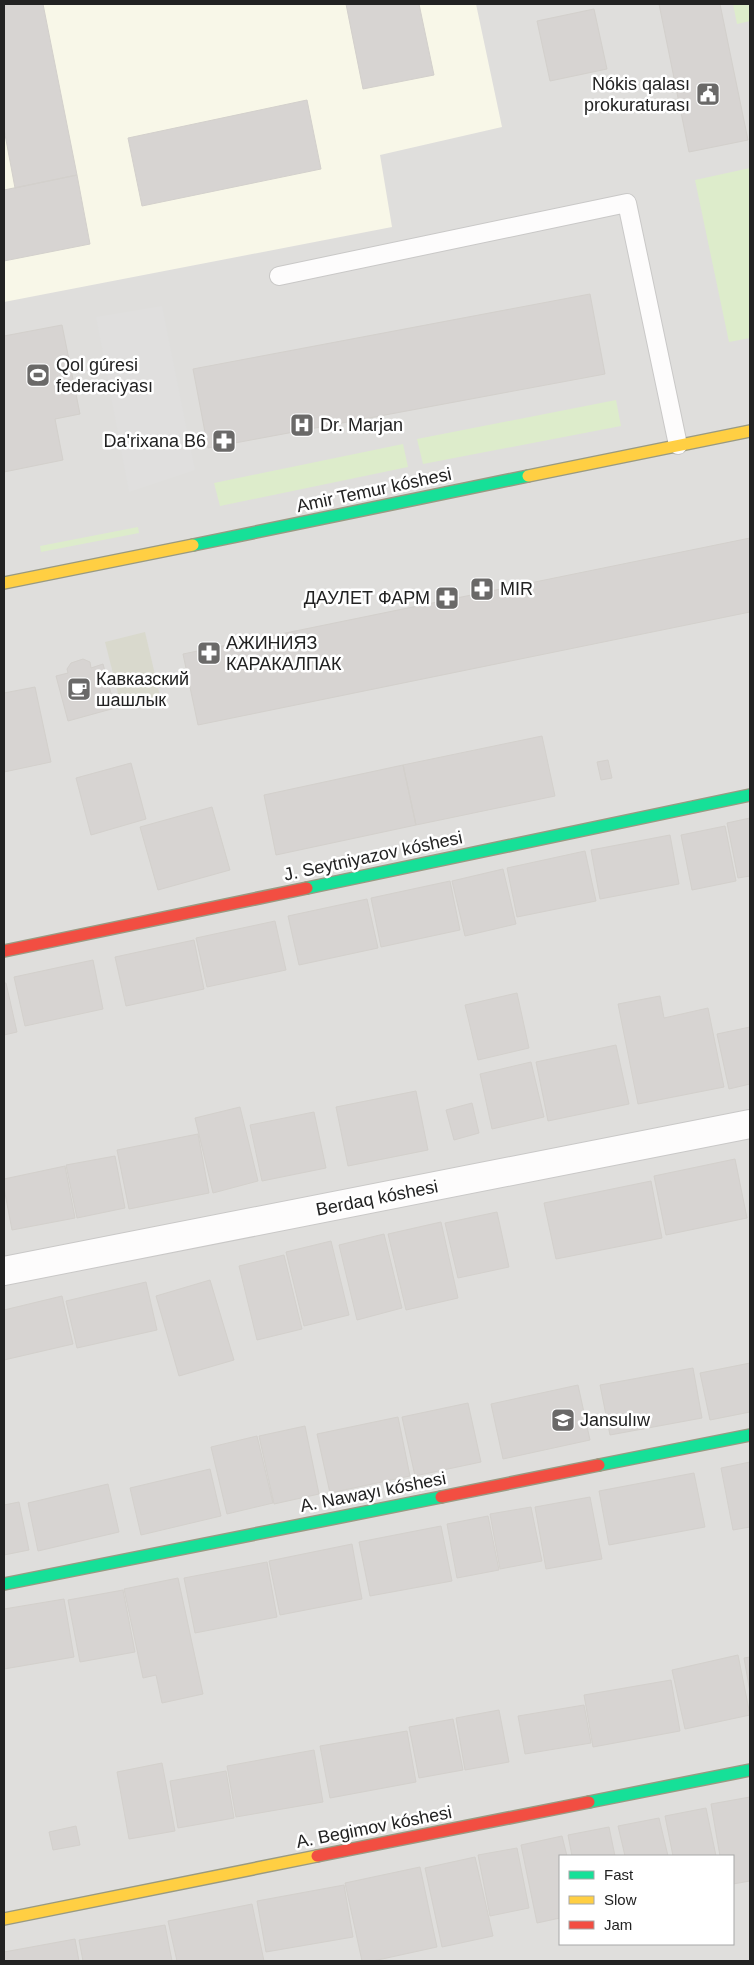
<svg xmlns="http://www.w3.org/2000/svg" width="754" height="1965" font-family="Arial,sans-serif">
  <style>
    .residential { fill: #dfdedc; fill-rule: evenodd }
    .education { fill: #f8f7e8 }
    .construction { fill: #d9d9cd }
    .grass { fill: #ddeccb }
    .parking { fill: #e0dfde }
    .building { fill: #d7d4d2; stroke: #d3d0cc }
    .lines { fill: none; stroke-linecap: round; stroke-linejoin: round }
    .lane-casing { stroke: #c9c8c7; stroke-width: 20 }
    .street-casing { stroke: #c9c8c7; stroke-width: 30 }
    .fast-casing { stroke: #999a82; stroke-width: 14 }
    .slow-casing { stroke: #999a82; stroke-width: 14 }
    .jam-casing { stroke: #999a82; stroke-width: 14 }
    .lane { stroke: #fdfcfc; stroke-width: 18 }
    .street { stroke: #fdfcfc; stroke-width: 28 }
    .fast { stroke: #16e098; stroke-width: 11 }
    .slow { stroke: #ffcf43; stroke-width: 11 }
    .jam { stroke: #f24e42; stroke-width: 11 }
    .labels { text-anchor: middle; stroke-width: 5; stroke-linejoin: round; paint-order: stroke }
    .poi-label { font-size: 18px; fill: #222; stroke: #fff; text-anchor: start }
    .street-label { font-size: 18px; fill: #222; stroke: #fff }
  </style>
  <rect width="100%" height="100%" fill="#f0eeeb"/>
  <path class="residential" d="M4 4H750V1961H4ZM560 1856H733V1944H560Z"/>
  <path class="education" d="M4 4H476L502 127 380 155 392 227 4 302Z"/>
  <path class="construction" d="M145 632 160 696 121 705 105 642Z"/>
  <path class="grass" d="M733 4H750V21L737 24Z
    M750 168V338L729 342 695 180Z
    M616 400 621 426 423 464 417 439Z
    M403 444 408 467 220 506 214 483Z
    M138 527 139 533 41 552 40 546Z"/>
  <path class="parking" d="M162 306 195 470 129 492 96 317Z"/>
  <path class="building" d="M4 4H43L77 175 15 188 4 129Z
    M346 4H419L434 75 363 89Z
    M659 4H720L748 140 689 152Z
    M594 9 607 69 550 81 537 21Z
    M307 100 321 169 142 206 128 138Z
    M77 175 90 244 4 261V190Z
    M590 294 605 374 208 448 193 369Z
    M62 325 80 414 55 419 63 460 4 472V336Z
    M750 538V612L198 725 183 654Z
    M83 659 90 662 91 668 103 664 115 708 68 721 56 676 68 673 67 669 71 663Z
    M35 687 51 762 4 772V693Z
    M542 736 555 796 416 825 403 765Z
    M608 760 612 778 601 780 597 762Z
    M131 763 146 819 91 835 76 778Z
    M403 765 416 825 276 855 264 795Z
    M212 807 230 870 158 890 140 827Z
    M750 818V876L738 878 727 823Z
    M725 826 736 881 692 890 681 835Z
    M670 835 679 884 600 899 591 850Z
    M585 851 596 901 517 917 507 868Z
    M503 869 516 924 465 936 452 881Z
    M450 881 460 930 381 947 371 898Z
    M367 899 378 948 299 965 288 916Z
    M275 921 286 970 207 987 196 938Z
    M194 940 204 989 126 1006 115 957Z
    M93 960 103 1009 25 1026 14 977Z
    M4 983H6L17 1032 4 1035Z
    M517 993 529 1048 478 1060 465 1005Z
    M660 996 664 1018 708 1008 724 1087 638 1104 618 1004Z
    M750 1027V1084L729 1089 717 1034Z
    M616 1045 629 1104 548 1121 536 1062Z
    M531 1062 544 1117 492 1129 480 1074Z
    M416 1091 428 1150 348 1166 336 1107Z
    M472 1103 479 1133 454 1140 446 1110Z
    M240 1107 258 1181 213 1193 195 1118Z
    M314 1112 326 1168 262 1181 250 1125Z
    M198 1134 209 1193 129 1209 117 1150Z
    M115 1156 125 1208 77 1218 66 1165Z
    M735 1159 747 1218 666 1235 654 1176Z
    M65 1166 75 1218 12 1230 4 1188V1179Z
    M651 1181 662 1238 556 1259 544 1203Z
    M497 1212 509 1267 458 1278 445 1223Z
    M441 1222 458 1298 406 1310 388 1234Z
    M384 1234 402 1308 357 1320 339 1245Z
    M331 1241 349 1315 304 1326 286 1252Z
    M284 1255 302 1329 257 1340 239 1266Z
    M210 1280 234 1360 179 1376 156 1296Z
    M146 1282 157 1330 77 1348 66 1301Z
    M62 1296 73 1344 4 1360V1310Z
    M750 1363V1412L710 1420 700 1373Z
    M693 1368 702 1418 610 1435 600 1385Z
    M578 1385 590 1440 503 1459 491 1404Z
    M468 1403 481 1462 415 1476 402 1417Z
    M398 1417 410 1476 330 1493 317 1434Z
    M305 1426 319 1494 274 1504 259 1436Z
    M257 1436 273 1503 227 1514 211 1447Z
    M750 1462V1527L733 1530 721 1468Z
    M210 1469 221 1516 141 1535 130 1488Z
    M694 1473 705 1527 609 1545 599 1491Z
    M108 1484 119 1532 38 1551 28 1503Z
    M590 1497 602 1559 546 1569 535 1507Z
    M19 1502 29 1550 4 1555V1505Z
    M531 1507 542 1561 500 1569 490 1514Z
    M488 1516 499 1570 457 1578 447 1524Z
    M441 1526 452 1581 370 1596 359 1542Z
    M352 1544 362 1599 280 1615 269 1561Z
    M267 1562 277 1617 195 1633 184 1578Z
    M178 1578 203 1694 162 1703 156 1675 143 1678 124 1589Z
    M123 1590 135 1652 80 1662 68 1600Z
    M64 1599 74 1657 4 1669V1609Z
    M738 1655 750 1715 685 1729 672 1670Z
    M750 1657V1692L744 1658Z
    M671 1680 680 1731 593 1747 584 1695Z
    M584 1705 591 1743 525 1754 518 1716Z
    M499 1710 509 1762 465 1770 456 1718Z
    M453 1719 463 1770 419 1778 409 1727Z
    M407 1731 416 1782 330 1798 320 1746Z
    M314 1750 323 1802 236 1817 227 1766Z
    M162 1763 175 1831 129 1839 117 1772Z
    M226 1771 234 1818 178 1828 170 1781Z
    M750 1797V1881L733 1884V1856H720L711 1804Z
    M706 1808 716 1856H673L665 1816Z
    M659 1818 668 1856H625L618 1826Z
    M76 1826 80 1845 53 1850 49 1832Z
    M609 1827 615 1856H572L568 1835Z
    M562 1836 567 1856H560V1918L537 1923 521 1845Z
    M517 1848 529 1908 490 1916 478 1855Z
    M475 1857 493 1936 442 1947 425 1868Z
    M420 1867 437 1947 373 1961H362L345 1883Z
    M344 1885 353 1937 266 1952 257 1901Z
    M252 1904 264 1961H177L168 1921Z
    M165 1925 172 1961H83L79 1940Z
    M75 1939 79 1961H4V1952Z"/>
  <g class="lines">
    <g class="lane-casing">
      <path id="lane" d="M279 276 627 203 678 445"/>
    </g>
    <g class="street-casing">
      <path id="street" d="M4 1271 750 1124"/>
    </g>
    <g class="fast-casing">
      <path id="fast" d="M193 545 528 476
        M307 888 750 795
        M599 1465 750 1435
        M4 1584 441 1497
        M589 1802 750 1770"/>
    </g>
    <g class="slow-casing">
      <path id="slow" d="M528 476 750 431
        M4 583 193 545
        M4 1919 317 1856"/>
    </g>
    <g class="jam-casing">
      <path id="jam" d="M4 951 307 888
        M441 1497 599 1465
        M317 1856 589 1802"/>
    </g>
    <use href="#lane" class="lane"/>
    <use href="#street" class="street"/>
    <use href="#fast" class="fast"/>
    <use href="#slow" class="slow"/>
    <use href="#jam" class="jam"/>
  </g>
  <defs>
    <g id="civic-square" transform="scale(1.25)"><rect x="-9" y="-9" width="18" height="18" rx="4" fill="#6a6968" stroke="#fff"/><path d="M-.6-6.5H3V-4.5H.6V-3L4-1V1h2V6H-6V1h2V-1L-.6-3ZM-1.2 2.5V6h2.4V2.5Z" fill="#fff"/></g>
    <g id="stadium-square" transform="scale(1.25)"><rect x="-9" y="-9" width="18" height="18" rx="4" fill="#6a6968" stroke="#fff"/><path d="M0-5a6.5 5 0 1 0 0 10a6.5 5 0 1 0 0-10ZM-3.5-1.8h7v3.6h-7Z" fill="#fff"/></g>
    <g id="hospital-square" transform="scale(1.25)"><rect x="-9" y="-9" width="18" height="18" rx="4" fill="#6a6968" stroke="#fff"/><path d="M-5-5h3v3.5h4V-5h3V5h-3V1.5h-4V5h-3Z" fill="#fff"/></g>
    <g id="pharmacy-square" transform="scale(1.25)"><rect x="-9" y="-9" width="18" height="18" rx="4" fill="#6a6968" stroke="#fff"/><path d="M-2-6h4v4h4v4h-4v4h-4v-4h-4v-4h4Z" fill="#fff"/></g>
    <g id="cafe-square" transform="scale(1.25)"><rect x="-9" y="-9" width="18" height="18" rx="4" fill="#6a6968" stroke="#fff"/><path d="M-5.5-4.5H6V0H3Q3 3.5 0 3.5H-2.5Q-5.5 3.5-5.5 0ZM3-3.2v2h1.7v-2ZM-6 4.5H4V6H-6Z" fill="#fff"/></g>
    <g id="school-square" transform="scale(1.25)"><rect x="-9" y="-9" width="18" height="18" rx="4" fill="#6a6968" stroke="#fff"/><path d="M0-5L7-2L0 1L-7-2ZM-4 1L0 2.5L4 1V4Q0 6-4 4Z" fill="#fff"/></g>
  </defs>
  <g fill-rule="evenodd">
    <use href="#civic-square" x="708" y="94"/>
    <use href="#stadium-square" x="38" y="375"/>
    <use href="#hospital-square" x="302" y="425"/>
    <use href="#pharmacy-square" x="224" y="441"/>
    <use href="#pharmacy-square" x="482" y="589"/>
    <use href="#pharmacy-square" x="447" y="598"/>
    <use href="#pharmacy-square" x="209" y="653"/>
    <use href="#cafe-square" x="79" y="689"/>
    <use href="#school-square" x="563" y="1420"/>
  </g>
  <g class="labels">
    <g class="poi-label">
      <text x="690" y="90" text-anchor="end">Nókis qalası<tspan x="690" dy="21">prokuraturası</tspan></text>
      <text x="56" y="371">Qol gúresi<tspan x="56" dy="21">federaciyası</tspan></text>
      <text x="320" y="431">Dr. Marjan</text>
      <text x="206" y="447" text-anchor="end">Da'rixana B6</text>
      <text x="500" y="595">MIR</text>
      <text x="430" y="604" text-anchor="end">ДАУЛЕТ ФАРМ</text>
      <text x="226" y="649">АЖИНИЯЗ<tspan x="226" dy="21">КАРАКАЛПАК</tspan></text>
      <text x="96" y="685">Кавказский<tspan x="96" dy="21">шашлык</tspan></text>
      <text x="580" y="1426">Jansulıw</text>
    </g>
    <g class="street-label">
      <text transform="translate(374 490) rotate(-12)" y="6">Amir Temur kóshesi</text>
      <text transform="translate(373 856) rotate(-12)" y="6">J. Seytniyazov kóshesi</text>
      <text transform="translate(377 1198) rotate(-11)" y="6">Berdaq kóshesi</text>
      <text transform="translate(373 1492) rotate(-11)" y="6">A. Nawayı kóshesi</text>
      <text transform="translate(374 1827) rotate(-11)" y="6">A. Begimov kóshesi</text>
    </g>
  </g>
  <rect width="754" height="1965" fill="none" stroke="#222222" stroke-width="10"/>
  <rect x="559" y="1855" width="175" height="90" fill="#ffffff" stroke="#a7a7a7"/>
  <rect x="569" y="1871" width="25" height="8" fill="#16e098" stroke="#a7a7a7"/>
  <text x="604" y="1880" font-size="15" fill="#222222">Fast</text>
  <rect x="569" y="1896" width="25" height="8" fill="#ffcf43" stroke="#a7a7a7"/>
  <text x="604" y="1905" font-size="15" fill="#222222">Slow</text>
  <rect x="569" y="1921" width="25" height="8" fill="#f24e42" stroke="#a7a7a7"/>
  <text x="604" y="1930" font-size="15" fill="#222222">Jam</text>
</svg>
